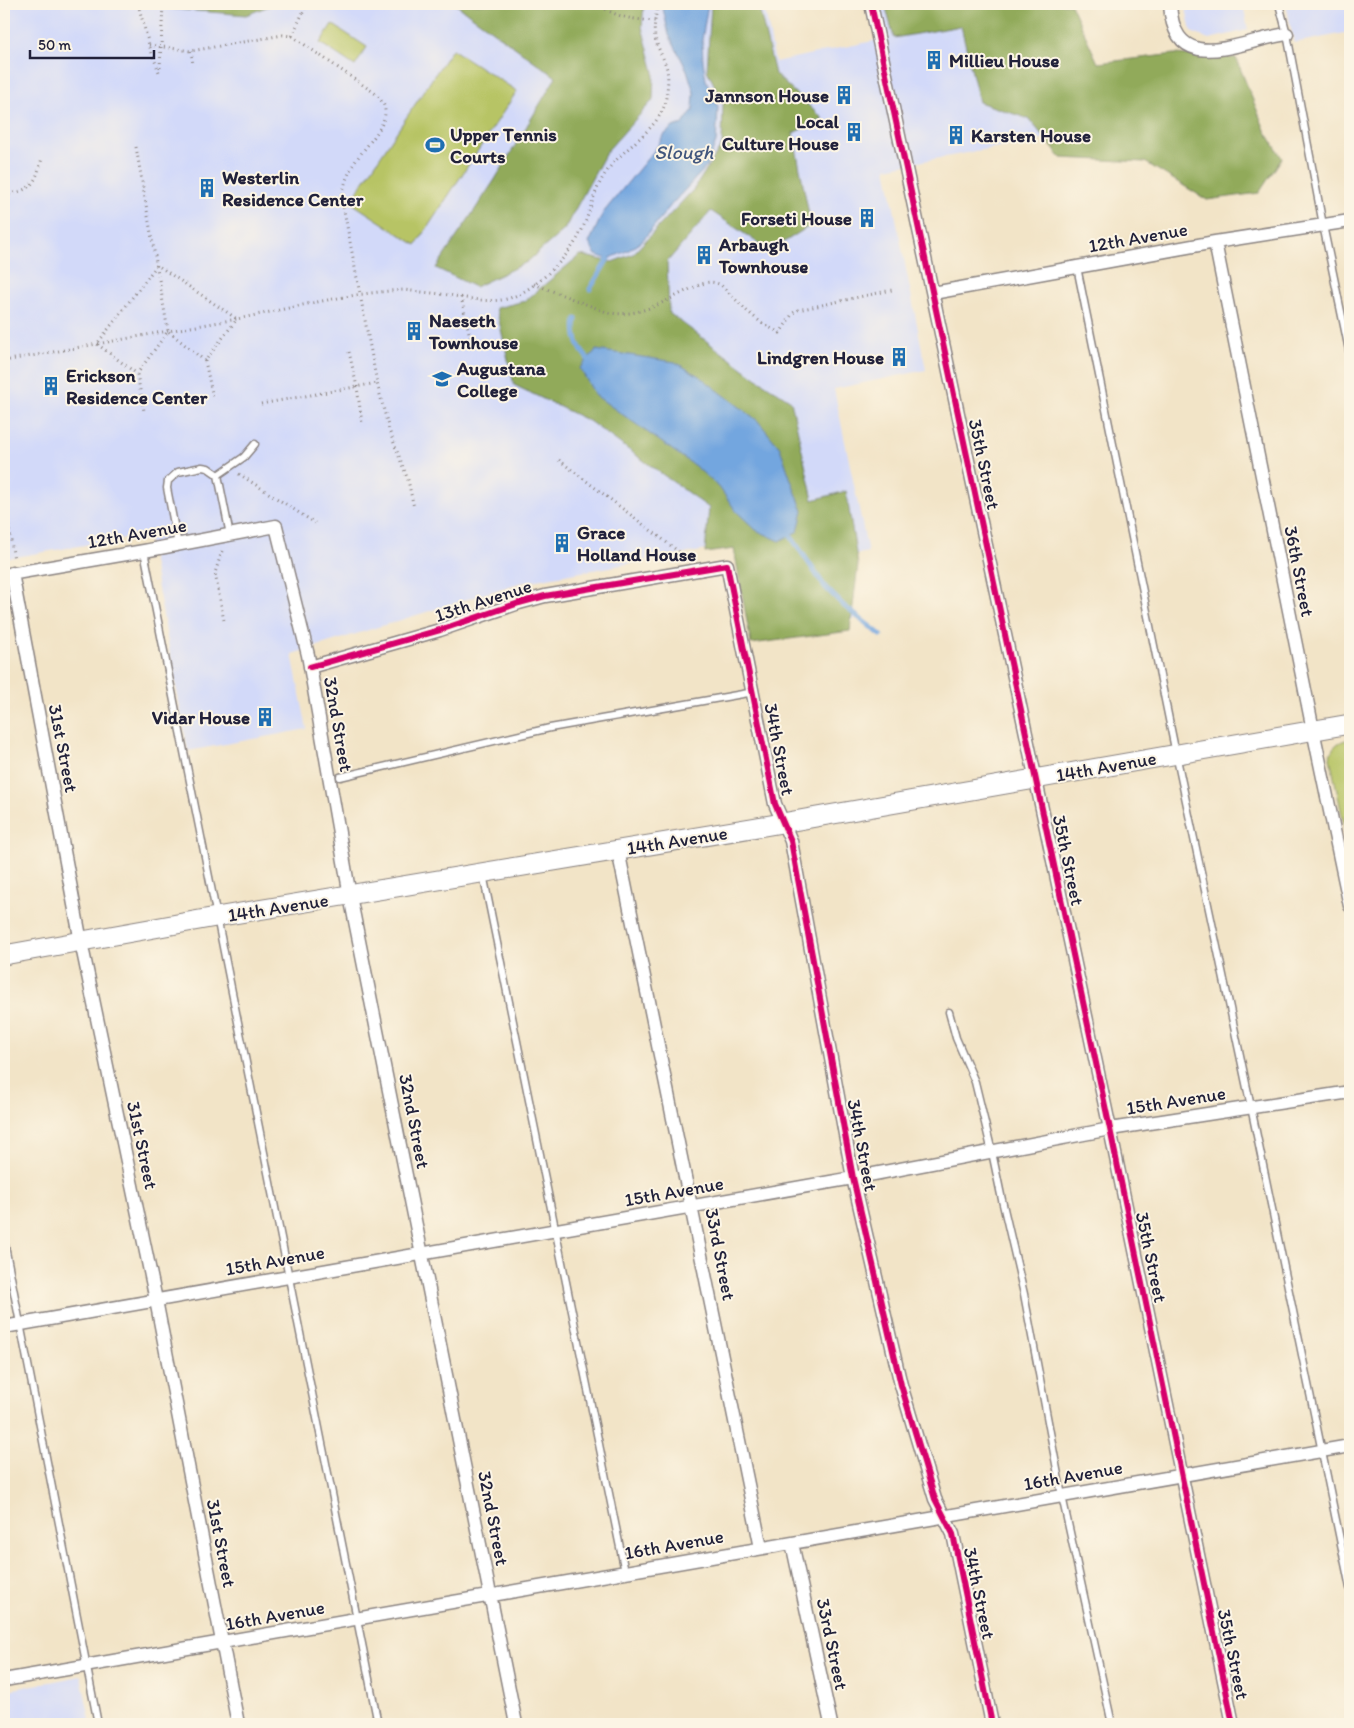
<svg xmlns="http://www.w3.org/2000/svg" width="1354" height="1728" font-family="Itim,sans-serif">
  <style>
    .built { fill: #d2d9f9 }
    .green { fill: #b7c465; stroke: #6c7350 }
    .forest { fill: #91aa5a; stroke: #5a664a }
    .water { fill: #73a6df; stroke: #4a648d }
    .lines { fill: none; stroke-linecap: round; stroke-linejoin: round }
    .stream { stroke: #73a6df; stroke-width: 5 }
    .lane-casing { stroke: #8a8381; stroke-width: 9 }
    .street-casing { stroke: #8a8381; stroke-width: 15 }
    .secondary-casing { stroke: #8a8381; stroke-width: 21 }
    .path { stroke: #8a8381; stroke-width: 3; stroke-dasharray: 1 4; stroke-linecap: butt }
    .lane { stroke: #fff; stroke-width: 6 }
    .street { stroke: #fff; stroke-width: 12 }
    .secondary { stroke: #fff; stroke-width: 19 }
    .cycleway-casing { stroke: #fcf5e5; stroke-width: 9 }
    .cycleway { stroke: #d6006c; stroke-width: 6 }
    .labels { text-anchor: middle; stroke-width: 4; stroke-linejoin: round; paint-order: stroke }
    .poi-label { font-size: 19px; font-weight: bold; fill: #22223b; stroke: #fcf5e5; text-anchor: start }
    .street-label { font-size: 19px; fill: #22223b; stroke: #fcf5e5 }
    .water-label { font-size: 20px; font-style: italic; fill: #42577d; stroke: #fcf5e5 }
  </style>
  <rect width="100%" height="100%" fill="#fcf5e5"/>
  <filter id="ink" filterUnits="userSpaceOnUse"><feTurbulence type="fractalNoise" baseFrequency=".02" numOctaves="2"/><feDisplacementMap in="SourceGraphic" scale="10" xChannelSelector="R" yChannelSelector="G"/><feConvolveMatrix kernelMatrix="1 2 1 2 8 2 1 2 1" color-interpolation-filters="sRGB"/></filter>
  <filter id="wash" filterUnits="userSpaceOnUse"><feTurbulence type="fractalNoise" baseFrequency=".0096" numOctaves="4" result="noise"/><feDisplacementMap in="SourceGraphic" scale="20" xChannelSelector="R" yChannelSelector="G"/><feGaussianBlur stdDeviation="1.12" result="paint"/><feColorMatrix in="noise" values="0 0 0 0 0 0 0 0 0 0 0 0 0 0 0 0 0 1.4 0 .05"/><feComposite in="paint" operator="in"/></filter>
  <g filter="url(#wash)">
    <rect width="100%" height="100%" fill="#f2e4c7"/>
    <path class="built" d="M4 4H764L775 62 887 38 879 4H1053L1069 134 886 168 926 370 834 389 868 552 842 557 855 619 753 637 735 545 519 583 292 654 307 729 188 751 148 534 4 559Z
      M1185 4H1243L1248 30 1209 39 1191 32Z
      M1286 4H1350V32L1294 43Z
      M81 1676 91 1724H4V1691Z"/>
    <path class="green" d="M332 24 367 47 355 66 320 43Z
      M452 49 517 91 416 245 350 202Z
      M1350 739V853L1330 758C1331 746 1339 741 1350 739Z"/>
    <path class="forest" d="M175 4H274L246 15 174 9Z
      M455 4H644L642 27 654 72 653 100 607 151 564 230 527 262 475 287 436 268 494 181 556 77Z
      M711 4H758L775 74 823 119 793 133 811 225 770 251 711 211 667 262 669 313 756 378 791 401 813 500 846 491 858 565 850 631 751 644 734 549 705 553 709 508 589 421 514 385 496 308 525 301 580 255 612 262 633 254 694 189 722 145 723 103 707 70Z
      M885 4H1071L1098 63 1175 54 1236 58 1265 130 1282 158 1259 193 1207 200 1145 162 1061 158 1029 119 979 102 961 26 894 38Z"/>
    <path class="water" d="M662 4H708L702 40 703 61 706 80 718 107 716 142 707 166 671 205 642 241 629 250 608 259 596 255 589 243 603 213 657 147 663 136 673 127 683 124 693 110 694 92 687 70 669 35Z
      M596 350 675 362 699 376 758 421 780 448 791 480 803 511 798 531 780 541 756 530 736 511 719 487 695 466 595 395 580 368Z"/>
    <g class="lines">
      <path class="stream" d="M590 289 608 259
        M576 319C573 335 577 347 588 359
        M790 535 825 587 844 606 881 635"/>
    </g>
  </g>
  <g filter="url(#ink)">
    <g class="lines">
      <g class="lane-casing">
        <path id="lane" d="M1279 4 1287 34 1323 225 1350 355
          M1077 267 1176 754 1251 1107 1350 1588
          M218 475 244 457 255 444
          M178 545 167 488 168 481 178 472 202 467 208 468 218 475 230 535
          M144 551 378 1724
          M340 777 550 728 754 692
          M483 874 625 1572
          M949 1012 956 1038 975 1082 992 1152 1002 1200 1024 1294 1062 1496 1112 1724
          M4 1241 98 1724"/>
      </g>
      <g class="street-casing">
        <path id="street" d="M871 4 1110 1129 1233 1724
          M1170 4C1174 80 1241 40 1287 34
          M1215 242 1313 730 1350 906
          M933 293 1215 242 1350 221
          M12 573 81 942 156 1300 238 1724
          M4 575 144 551 276 526 308 655 350 896 516 1724
          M310 667 440 630 519 603 545 596 727 565 775 804 791 841 853 1178 901 1385 935 1499 953 1534 992 1724
          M618 850 761 1548
          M4 1327 853 1178 1110 1129 1350 1092
          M792 1543 831 1724
          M4 1680 1350 1446"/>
      </g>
      <g class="secondary-casing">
        <path id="secondary" d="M4 955 216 917 782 823 1350 724"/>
      </g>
      <path class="path" d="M138 4 149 45 159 72
        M597 4C618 18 630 19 655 21
        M292 36 307 4
        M149 45 191 51 283 35 292 36 376 94C380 99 385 104 385 111 386 129 360 151 352 167 346 178 343 188 342 200L377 383 389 430 408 480 414 508
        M191 51 193 65
        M160 68 163 4
        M136 147 168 331 237 319 205 361 168 331 137 374
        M4 195C32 190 35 185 42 158
        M4 282 7 297 4 308
        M534 284 609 313C645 318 671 296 702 284 709 281 715 282 721 285L748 312 763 324 780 333 793 313 798 310 892 290
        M461 297 472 346
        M168 331 97 344 157 265 237 319C292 308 347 293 404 290 419 292 434 293 449 295 465 298 484 302 501 300 529 297 568 258 580 234 591 213 592 192 607 171 623 148 658 130 665 103 667 93 669 80 667 69 664 58 657 48 655 37 653 26 656 15 658 4
        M349 352 357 387 362 423
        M4 361 97 344 137 374 144 411
        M205 361 213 398
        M261 404 377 383
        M559 460 683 555 684 558
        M239 474 315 523
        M4 496 14 560
        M222 551 215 573 224 621"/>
      <use href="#lane" class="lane"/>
      <use href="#street" class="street"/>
      <use href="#secondary" class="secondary"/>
      <g class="cycleway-casing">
        <path id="cycleway" d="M871 4 1110 1129 1233 1724
          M310 667 440 630 519 603 545 596 727 565 775 804 791 841 853 1178 901 1385 935 1499 953 1534 992 1724"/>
      </g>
      <use href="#cycleway" class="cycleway"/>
    </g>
  </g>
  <defs>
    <g id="building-bare" transform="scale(1.5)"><path d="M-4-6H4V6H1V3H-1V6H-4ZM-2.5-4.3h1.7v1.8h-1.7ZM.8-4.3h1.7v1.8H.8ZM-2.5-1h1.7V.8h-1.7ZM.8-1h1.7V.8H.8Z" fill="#1f6fb2" stroke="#fcf5e5" stroke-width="2.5" paint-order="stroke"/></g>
    <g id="stadium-bare" transform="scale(1.5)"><path d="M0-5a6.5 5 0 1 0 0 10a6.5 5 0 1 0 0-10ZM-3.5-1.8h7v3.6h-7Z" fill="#1f6fb2" stroke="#fcf5e5" stroke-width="2.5" paint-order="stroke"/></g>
    <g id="university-bare" transform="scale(1.5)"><path d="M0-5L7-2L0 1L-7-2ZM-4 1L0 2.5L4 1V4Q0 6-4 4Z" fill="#1f6fb2" stroke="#fcf5e5" stroke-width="2.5" paint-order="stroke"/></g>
  </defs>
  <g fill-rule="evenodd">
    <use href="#building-bare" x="934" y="60"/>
    <use href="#building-bare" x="844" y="95"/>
    <use href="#building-bare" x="854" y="132"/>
    <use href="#building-bare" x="956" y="135"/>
    <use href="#stadium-bare" x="435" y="145"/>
    <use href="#building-bare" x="207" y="188"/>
    <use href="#building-bare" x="867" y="218"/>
    <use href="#building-bare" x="704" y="255"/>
    <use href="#building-bare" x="414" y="331"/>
    <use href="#building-bare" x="899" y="357"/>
    <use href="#university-bare" x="442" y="379"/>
    <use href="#building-bare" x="51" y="386"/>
    <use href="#building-bare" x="562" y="543"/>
    <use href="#building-bare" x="265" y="717"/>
  </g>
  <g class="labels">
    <g class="poi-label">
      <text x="949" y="67">Millieu House</text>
      <text x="829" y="102" text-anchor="end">Jannson House</text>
      <text x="839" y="128" text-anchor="end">Local<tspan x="839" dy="22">Culture House</tspan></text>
      <text x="450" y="141">Upper Tennis<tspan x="450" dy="22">Courts</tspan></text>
      <text x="971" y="142">Karsten House</text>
      <text x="222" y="184">Westerlin<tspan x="222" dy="22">Residence Center</tspan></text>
      <text x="852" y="225" text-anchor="end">Forseti House</text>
      <text x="719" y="251">Arbaugh<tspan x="719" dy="22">Townhouse</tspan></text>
      <text x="429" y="327">Naeseth<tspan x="429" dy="22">Townhouse</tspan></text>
      <text x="884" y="364" text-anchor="end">Lindgren House</text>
      <text x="457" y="375">Augustana<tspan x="457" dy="22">College</tspan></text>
      <text x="66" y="382">Erickson<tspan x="66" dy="22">Residence Center</tspan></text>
      <text x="577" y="539">Grace<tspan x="577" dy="22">Holland House</tspan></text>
      <text x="250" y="724" text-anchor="end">Vidar House</text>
    </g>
    <g class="street-label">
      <text transform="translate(1138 237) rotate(-10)" y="7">12th Avenue</text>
      <text transform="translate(985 464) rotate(78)" y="7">35th Street</text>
      <text transform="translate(137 533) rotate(-10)" y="7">12th Avenue</text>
      <text transform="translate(1300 571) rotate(79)" y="7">36th Street</text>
      <text transform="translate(483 600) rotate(-18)" y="7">13th Avenue</text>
      <text transform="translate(339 724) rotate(80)" y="7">32nd Street</text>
      <text transform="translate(64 748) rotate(79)" y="7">31st Street</text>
      <text transform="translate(780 749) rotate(79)" y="7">34th Street</text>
      <text transform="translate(1106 766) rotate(-10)" y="7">14th Avenue</text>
      <text transform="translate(677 840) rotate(-9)" y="7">14th Avenue</text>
      <text transform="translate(1069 860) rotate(78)" y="7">35th Street</text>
      <text transform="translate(278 907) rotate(-9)" y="7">14th Avenue</text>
      <text transform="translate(1176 1100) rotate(-9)" y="7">15th Avenue</text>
      <text transform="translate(415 1121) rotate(79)" y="7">32nd Street</text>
      <text transform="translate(143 1145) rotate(78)" y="7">31st Street</text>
      <text transform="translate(863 1145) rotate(79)" y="7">34th Street</text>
      <text transform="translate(674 1191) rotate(-10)" y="7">15th Avenue</text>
      <text transform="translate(721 1254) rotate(79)" y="7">33rd Street</text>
      <text transform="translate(1152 1257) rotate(78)" y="7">35th Street</text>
      <text transform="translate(275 1260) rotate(-10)" y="7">15th Avenue</text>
      <text transform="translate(1073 1475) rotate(-10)" y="7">16th Avenue</text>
      <text transform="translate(494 1518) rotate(79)" y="7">32nd Street</text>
      <text transform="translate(222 1543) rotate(79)" y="7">31st Street</text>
      <text transform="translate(674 1544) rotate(-10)" y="7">16th Avenue</text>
      <text transform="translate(980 1593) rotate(78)" y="7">34th Street</text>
      <text transform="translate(275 1615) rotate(-10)" y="7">16th Avenue</text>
      <text transform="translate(833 1644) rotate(78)" y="7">33rd Street</text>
      <text transform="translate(1234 1654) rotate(78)" y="7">35th Street</text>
    </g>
    <g class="water-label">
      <text x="684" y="159">Slough</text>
    </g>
  </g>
  <rect width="1354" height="1728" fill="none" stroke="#fcf5e5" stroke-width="20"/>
  <path d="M30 50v8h124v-8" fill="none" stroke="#22223b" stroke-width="2.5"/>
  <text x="38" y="50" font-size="15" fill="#22223b" stroke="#fcf5e5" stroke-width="4" paint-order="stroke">50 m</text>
</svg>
